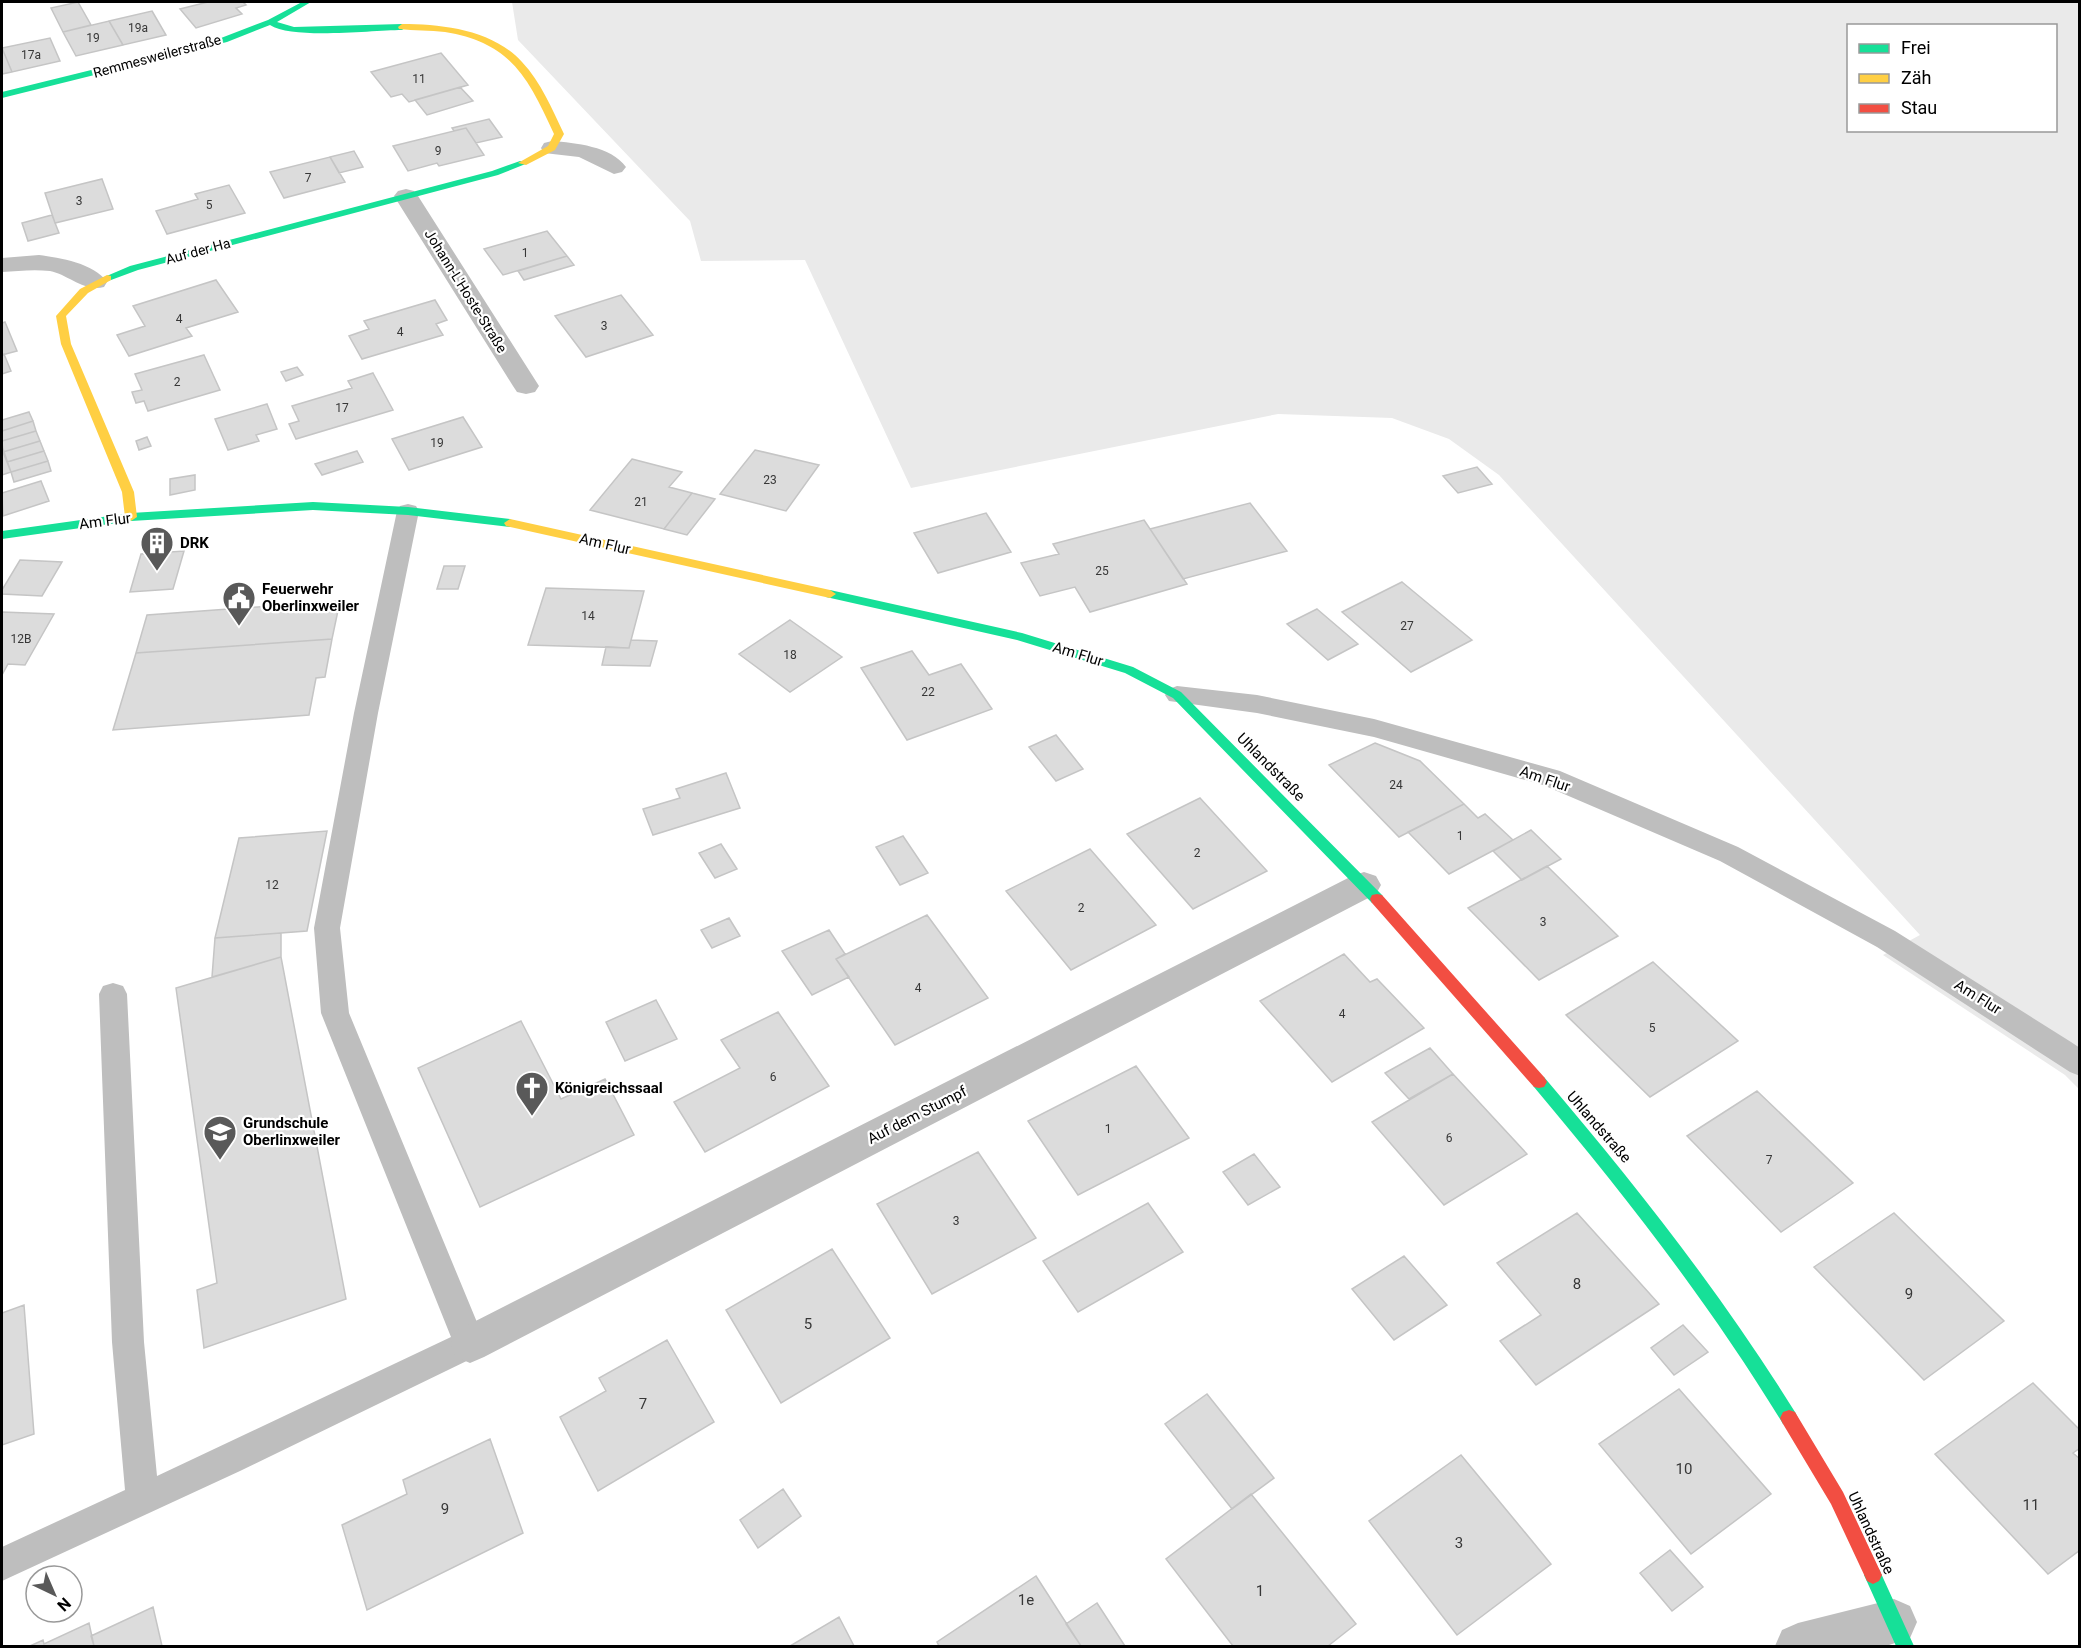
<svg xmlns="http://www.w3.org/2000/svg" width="2081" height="1648" font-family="Roboto,sans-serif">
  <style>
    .green { fill: #eaeaea; fill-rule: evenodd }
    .building { fill: #dcdcdc; stroke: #c5c5c5; stroke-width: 1.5 }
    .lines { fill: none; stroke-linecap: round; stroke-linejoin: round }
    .lane { fill: #bebebe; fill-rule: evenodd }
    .street { fill: #bebebe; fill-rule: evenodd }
    .fast { fill: #16e098; fill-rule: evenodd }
    .slow { fill: #ffcf43; fill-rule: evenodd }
    .jam { fill: #f24e42; fill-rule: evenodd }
    .labels { text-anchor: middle; stroke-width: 4.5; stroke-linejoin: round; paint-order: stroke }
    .number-label { font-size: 12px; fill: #373737 }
    .far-street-label { font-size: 14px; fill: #000; stroke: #fff }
    .street-label { font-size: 15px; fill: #000; stroke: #fff }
    .poi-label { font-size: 15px; font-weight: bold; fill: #000; stroke: #fff; text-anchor: start }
    .near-number-label { font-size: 15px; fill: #373737 }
  </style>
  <rect width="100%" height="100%" fill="#fff"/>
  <path class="green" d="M512 2H2079V1089L2065 1075 1883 955 1920 935 1499 475 1449 439 1392 418 1278 414 911 488 805 260 701 261 690 221 518 40ZM1848 26H2056V130H1848Z"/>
  <path class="building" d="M78 2 91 25 63 32 51 8Z
    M208 2H243L246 5 236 8 242 14 196 28 180 9Z
    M152 11 166 35 123 45 109 21Z
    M109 21 123 45 76 56 63 32Z
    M50 38 60 61 12 72 2 48Z
    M2 48 12 72 2 74Z
    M441 53 468 85 409 102 402 94 391 97 371 72Z
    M460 87 473 101 427 115 415 100Z
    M489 119 502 137 476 143 466 128 454 131 452 128Z
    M466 128 484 155 439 166 437 163 408 171 393 146Z
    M354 151 363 167 339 173 330 157Z
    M330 157 345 182 284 198 270 172Z
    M102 179 113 209 55 223 45 193Z
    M229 185 245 213 167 234 156 211 198 199 195 194Z
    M52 215 59 233 28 241 22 223Z
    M547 231 567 256 503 275 484 249Z
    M567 256 574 265 524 280 518 271Z
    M216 280 238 312 186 328 192 336 129 356 117 335 145 326 133 306Z
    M621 295 653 335 586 357 555 316Z
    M435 300 447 320 436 324 443 335 362 359 349 336 369 329 364 321Z
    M5 322 17 351 2 355V323Z
    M4 354 11 371 2 374V355Z
    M204 355 220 390 148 411 144 401 136 403 132 392 142 390 135 374Z
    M297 367 303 375 286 381 281 372Z
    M373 373 393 410 296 439 289 424 299 421 292 406 352 388 348 381Z
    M267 404 277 429 256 435 259 441 228 450 215 419Z
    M29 412 33 421 2 431V420Z
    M463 417 482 447 409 470 392 439Z
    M33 421 36 431 2 441V431Z
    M36 431 40 441 3 452 2 441Z
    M147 437 151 446 139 450 136 441Z
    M40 441 44 451 7 462 3 452Z
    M2 446 11 472 2 475Z
    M755 450 819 465 786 511 720 494Z
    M44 451 48 461 11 472 7 462Z
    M357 451 363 462 322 475 315 464Z
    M632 459 682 472 669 487 692 493 664 529 590 510Z
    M48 461 51 471 14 482 11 472Z
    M1477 467 1492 484 1458 493 1443 476Z
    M195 475V490L170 495V479Z
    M41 481 49 501 3 516 2 493Z
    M692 493 715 499 687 535 664 529Z
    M1250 503 1287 551 1183 579 1150 529Z
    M986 513 1011 552 938 573 914 533Z
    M1144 520 1187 584 1090 612 1075 587 1040 596 1021 563 1059 554 1053 544Z
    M184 551 173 589 130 592 141 554Z
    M20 560 62 562 42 596 2 594V590Z
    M444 566H465L458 589H437Z
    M1402 582 1472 640 1411 672 1342 612Z
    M546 588 644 591 629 648 528 645Z
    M340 601 332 639 136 653 147 615Z
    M1317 609 1358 644 1328 660 1287 624Z
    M2 612 54 614 25 665 8 664 2 675Z
    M790 620 842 657 790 692 739 654Z
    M332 639 325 677 316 678 309 715 113 730 136 653Z
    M631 640 657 641 650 666 602 665 606 647 629 648Z
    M912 651 929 675 961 664 992 709 907 740 861 668Z
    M1056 735 1083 769 1056 781 1029 747Z
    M1375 743 1420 761 1464 804 1399 837 1329 765Z
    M726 773 740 808 653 835 643 809 680 798 676 789Z
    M1200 798 1267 871 1193 909 1127 834Z
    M1464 804 1478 818 1485 814 1513 840 1449 874 1408 832Z
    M1531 830 1561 859 1522 880 1493 851Z
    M327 831 307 931 215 938 239 838Z
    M903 836 928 873 900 885 876 847Z
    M721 844 737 869 715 878 699 853Z
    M1090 849 1156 925 1071 970 1006 891Z
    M1547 866 1618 936 1539 980 1468 908Z
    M927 915 988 998 895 1045 836 959Z
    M729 918 740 936 712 948 701 930Z
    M829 930 845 954 836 959 849 977 812 995 782 951Z
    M281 933V957L212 977 215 938Z
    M1344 954 1370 982 1377 979 1424 1028 1332 1082 1260 1001Z
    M281 957 346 1299 204 1348 197 1290 217 1283 176 988Z
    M1653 962 1738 1041 1650 1097 1566 1015Z
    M656 1000 677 1039 625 1061 606 1022Z
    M778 1012 829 1086 705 1152 674 1102 740 1068 721 1040Z
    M521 1021 561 1099 605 1079 634 1135 480 1207 418 1068Z
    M1430 1048 1453 1074 1409 1099 1385 1073Z
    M1136 1066 1189 1138 1078 1195 1028 1121Z
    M1453 1074 1527 1154 1444 1205 1372 1122Z
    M1757 1091 1853 1183 1781 1232 1687 1136Z
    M978 1152 1036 1238 932 1294 877 1204Z
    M1254 1154 1280 1187 1248 1205 1223 1172Z
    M1148 1203 1183 1252 1078 1312 1043 1261Z
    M1577 1213 1659 1304 1536 1385 1500 1341 1541 1315 1497 1263Z
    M1894 1213 2004 1321 1924 1380 1814 1267Z
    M832 1249 890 1338 781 1403 726 1310Z
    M1404 1256 1447 1305 1394 1340 1352 1289Z
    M24 1305 34 1434 2 1445V1313Z
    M1683 1325 1708 1352 1674 1375 1651 1348Z
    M667 1340 714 1422 598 1491 560 1417 606 1391 599 1378Z
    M2033 1383 2080 1430V1448L2073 1453 2080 1459V1550L2048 1574 1935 1454Z
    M1679 1389 1771 1494 1691 1554 1599 1444Z
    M1207 1394 1274 1478 1232 1509 1165 1424Z
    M490 1439 523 1533 367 1610 342 1525 407 1494 403 1480Z
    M1461 1455 1551 1564 1457 1635 1369 1521Z
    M783 1489 801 1516 758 1548 740 1520Z
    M1251 1494 1356 1624 1328 1646H1233L1166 1559Z
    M1670 1550 1703 1587 1672 1611 1640 1573Z
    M1036 1576 1081 1646H939L937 1642Z
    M1097 1603 1125 1646H1081L1066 1624Z
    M153 1607 162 1646H94L91 1636Z
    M839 1617 854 1646H790Z
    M89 1623 94 1646H30L43 1640 44 1644Z"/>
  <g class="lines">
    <path class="lane" d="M408 504 416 506 419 511 378 713 340 928 349 1013 486 1344 481 1354 240 1471 2 1581V1547L125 1490 112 1342 99 994 103 986 113 983 123 986 127 994 144 1342 157 1476 451 1337 321 1013 314 928 354 713 397 511 400 506Z
      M1177 686 1257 695 1374 719 1560 771 1738 847 1895 931 2071 1042 2080 1048V1076L2070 1072 1877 947 1720 861 1543 785 1374 737 1257 713 1169 701 1165 695 1169 689Z"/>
    <path class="street" d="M552 141C575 143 611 146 626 167L622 172 614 174 579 157 544 153 541 148 544 143Z
      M406 189 414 191 418 196 539 386 535 392 526 394 517 392 513 386 394 196 398 191Z
      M39 255C60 258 94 263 107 282L104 287C84 292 69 275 50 271 33 269 18 271 2 272V258Z
      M1364 872 1376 876 1381 885 1376 894 484 1357 470 1363 456 1357 450 1344 456 1331 1352 876Z
      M1894 1599 1910 1606 1917 1622 1910 1638 1886 1646H1775L1782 1630 1798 1623Z"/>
    <path class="fast" d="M302 2H311L277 22 294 27 402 24 406 27 402 30C372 30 293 40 270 25L227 42 2 98V92L221 38 268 20Z
      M520 161 528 163 498 175 138 270 111 280 107 281 102 278 130 266 492 171Z
      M313 502 408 507 510 519 516 523 510 527 408 515 313 510 131 521 2 539V531L131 513Z
      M830 590 1022 633 1133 667 1181 692 1382 895 1384 899 1382 903H1372L1173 698 1125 673 1017 640 826 597 824 594Z
      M1539 1076 1544 1077C1635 1184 1721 1293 1795 1412L1798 1418 1795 1424 1789 1426 1783 1424C1710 1304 1624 1194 1534 1087L1531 1082 1534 1077Z
      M1873 1566 1879 1569 1914 1646H1896L1864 1575 1867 1569Z"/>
    <path class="slow" d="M402 24C443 24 493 30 522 62 541 82 552 109 564 134L555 150 526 165 518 163 548 146 554 134C528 78 512 43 445 32 430 30 414 31 399 29L398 27Z
      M107 275 111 276V280L88 293 66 316 71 344 134 492 137 517 131 521 125 517 122 492 61 344 56 316 80 289Z
      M510 519 830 590 836 594 830 598 506 526 504 523Z"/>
    <path class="jam" d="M1377 894 1382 895 1544 1077 1547 1082 1544 1087 1539 1088 1534 1087 1372 903 1370 899 1372 895Z
      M1789 1410 1795 1412 1843 1492 1882 1575 1879 1581 1873 1584 1867 1581 1831 1504 1783 1424 1780 1418 1783 1412Z"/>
  </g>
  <defs>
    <g id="building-pin" transform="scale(1.725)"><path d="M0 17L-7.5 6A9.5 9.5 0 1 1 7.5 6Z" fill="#595959" stroke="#fff"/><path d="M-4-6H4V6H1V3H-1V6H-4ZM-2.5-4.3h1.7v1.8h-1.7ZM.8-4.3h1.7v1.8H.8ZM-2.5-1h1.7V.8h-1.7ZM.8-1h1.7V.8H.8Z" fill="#fff"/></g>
    <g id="civic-pin" transform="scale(1.725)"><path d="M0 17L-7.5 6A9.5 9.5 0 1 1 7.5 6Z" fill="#595959" stroke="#fff"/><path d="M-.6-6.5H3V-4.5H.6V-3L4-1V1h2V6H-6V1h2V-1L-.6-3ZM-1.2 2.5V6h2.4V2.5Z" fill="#fff"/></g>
    <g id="church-pin" transform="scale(1.725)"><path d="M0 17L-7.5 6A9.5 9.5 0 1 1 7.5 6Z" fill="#595959" stroke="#fff"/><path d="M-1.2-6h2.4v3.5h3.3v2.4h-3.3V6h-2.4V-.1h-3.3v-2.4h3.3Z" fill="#fff"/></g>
    <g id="school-pin" transform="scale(1.725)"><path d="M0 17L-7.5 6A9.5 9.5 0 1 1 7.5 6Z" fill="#595959" stroke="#fff"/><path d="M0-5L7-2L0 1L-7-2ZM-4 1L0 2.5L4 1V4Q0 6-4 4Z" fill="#fff"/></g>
  </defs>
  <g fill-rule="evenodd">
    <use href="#building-pin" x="157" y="543"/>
    <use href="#civic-pin" x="239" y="598"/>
    <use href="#church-pin" x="532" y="1088"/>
    <use href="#school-pin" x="220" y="1132"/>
  </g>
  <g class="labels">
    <g class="number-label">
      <text x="138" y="32">19a</text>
      <text x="93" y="42">19</text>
      <text x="31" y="59">17a</text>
      <text x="419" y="83">11</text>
      <text x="438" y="155">9</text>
      <text x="308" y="182">7</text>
      <text x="79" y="205">3</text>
      <text x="209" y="209">5</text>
      <text x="525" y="257">1</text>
      <text x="179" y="323">4</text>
      <text x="604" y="330">3</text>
      <text x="400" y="336">4</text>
      <text x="177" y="386">2</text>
      <text x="342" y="412">17</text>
      <text x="437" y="447">19</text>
      <text x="770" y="484">23</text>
      <text x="641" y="506">21</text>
      <text x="1102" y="575">25</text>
      <text x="588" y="620">14</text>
      <text x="1407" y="630">27</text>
      <text x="21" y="643">12B</text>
      <text x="790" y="659">18</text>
      <text x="928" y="696">22</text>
      <text x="1396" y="789">24</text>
      <text x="1460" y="840">1</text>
      <text x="1197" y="857">2</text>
      <text x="272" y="889">12</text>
      <text x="1081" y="912">2</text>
      <text x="1543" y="926">3</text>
      <text x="918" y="992">4</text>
      <text x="1342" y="1018">4</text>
      <text x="1652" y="1032">5</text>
      <text x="773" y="1081">6</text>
      <text x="1108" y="1133">1</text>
      <text x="1449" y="1142">6</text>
      <text x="1769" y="1164">7</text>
      <text x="956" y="1225">3</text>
    </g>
    <g class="far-street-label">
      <text transform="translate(157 56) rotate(-15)" y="5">Remmesweilerstraße</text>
      <text transform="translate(198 251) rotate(-15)" y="5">Auf der Ha</text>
      <text transform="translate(466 291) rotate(58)" y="5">Johann-L'Hoste-Straße</text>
    </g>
    <g class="street-label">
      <text transform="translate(105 521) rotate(-7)" y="5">Am Flur</text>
      <text transform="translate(605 544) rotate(13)" y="5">Am Flur</text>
      <text transform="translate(1078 654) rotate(17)" y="5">Am Flur</text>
      <text transform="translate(1271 767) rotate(45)" y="5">Uhlandstraße</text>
      <text transform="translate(1545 779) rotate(19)" y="5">Am Flur</text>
      <text transform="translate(1978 997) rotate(32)" y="5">Am Flur</text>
      <text transform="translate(917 1115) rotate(-27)" y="5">Auf dem Stumpf</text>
      <text transform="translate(1599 1127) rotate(49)" y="5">Uhlandstraße</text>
      <text transform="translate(1871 1533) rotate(65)" y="5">Uhlandstraße</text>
    </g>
    <g class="poi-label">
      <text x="180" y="548">DRK</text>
      <text x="262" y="594">Feuerwehr<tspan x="262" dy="17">Oberlinxweiler</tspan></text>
      <text x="555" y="1093">Königreichssaal</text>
      <text x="243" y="1128">Grundschule<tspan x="243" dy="17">Oberlinxweiler</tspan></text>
    </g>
    <g class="near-number-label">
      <text x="1577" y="1289">8</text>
      <text x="1909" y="1299">9</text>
      <text x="808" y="1329">5</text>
      <text x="643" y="1409">7</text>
      <text x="1684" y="1474">10</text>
      <text x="2031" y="1510">11</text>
      <text x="445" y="1514">9</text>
      <text x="1459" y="1548">3</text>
      <text x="1260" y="1596">1</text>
      <text x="1026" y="1605">1e</text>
    </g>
  </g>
  <rect width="2081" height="1648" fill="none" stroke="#000000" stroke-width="6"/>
  <rect x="1847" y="24" width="210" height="108" fill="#ffffff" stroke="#999999" stroke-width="1.5"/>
  <rect x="1859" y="44" width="30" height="9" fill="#16e098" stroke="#999999" stroke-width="1.5"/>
  <text x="1901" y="54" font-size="18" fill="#000000">Frei</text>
  <rect x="1859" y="74" width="30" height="9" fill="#ffcf43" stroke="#999999" stroke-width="1.5"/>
  <text x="1901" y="84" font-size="18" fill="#000000">Zäh</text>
  <rect x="1859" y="104" width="30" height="9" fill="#f24e42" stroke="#999999" stroke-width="1.5"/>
  <text x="1901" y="114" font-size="18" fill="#000000">Stau</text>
  <g transform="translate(54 1594) rotate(136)"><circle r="28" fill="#ffffff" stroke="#999999" stroke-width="1.5"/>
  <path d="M0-4.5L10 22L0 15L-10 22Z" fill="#595959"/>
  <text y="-9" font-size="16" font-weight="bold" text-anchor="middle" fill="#000000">N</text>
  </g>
</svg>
